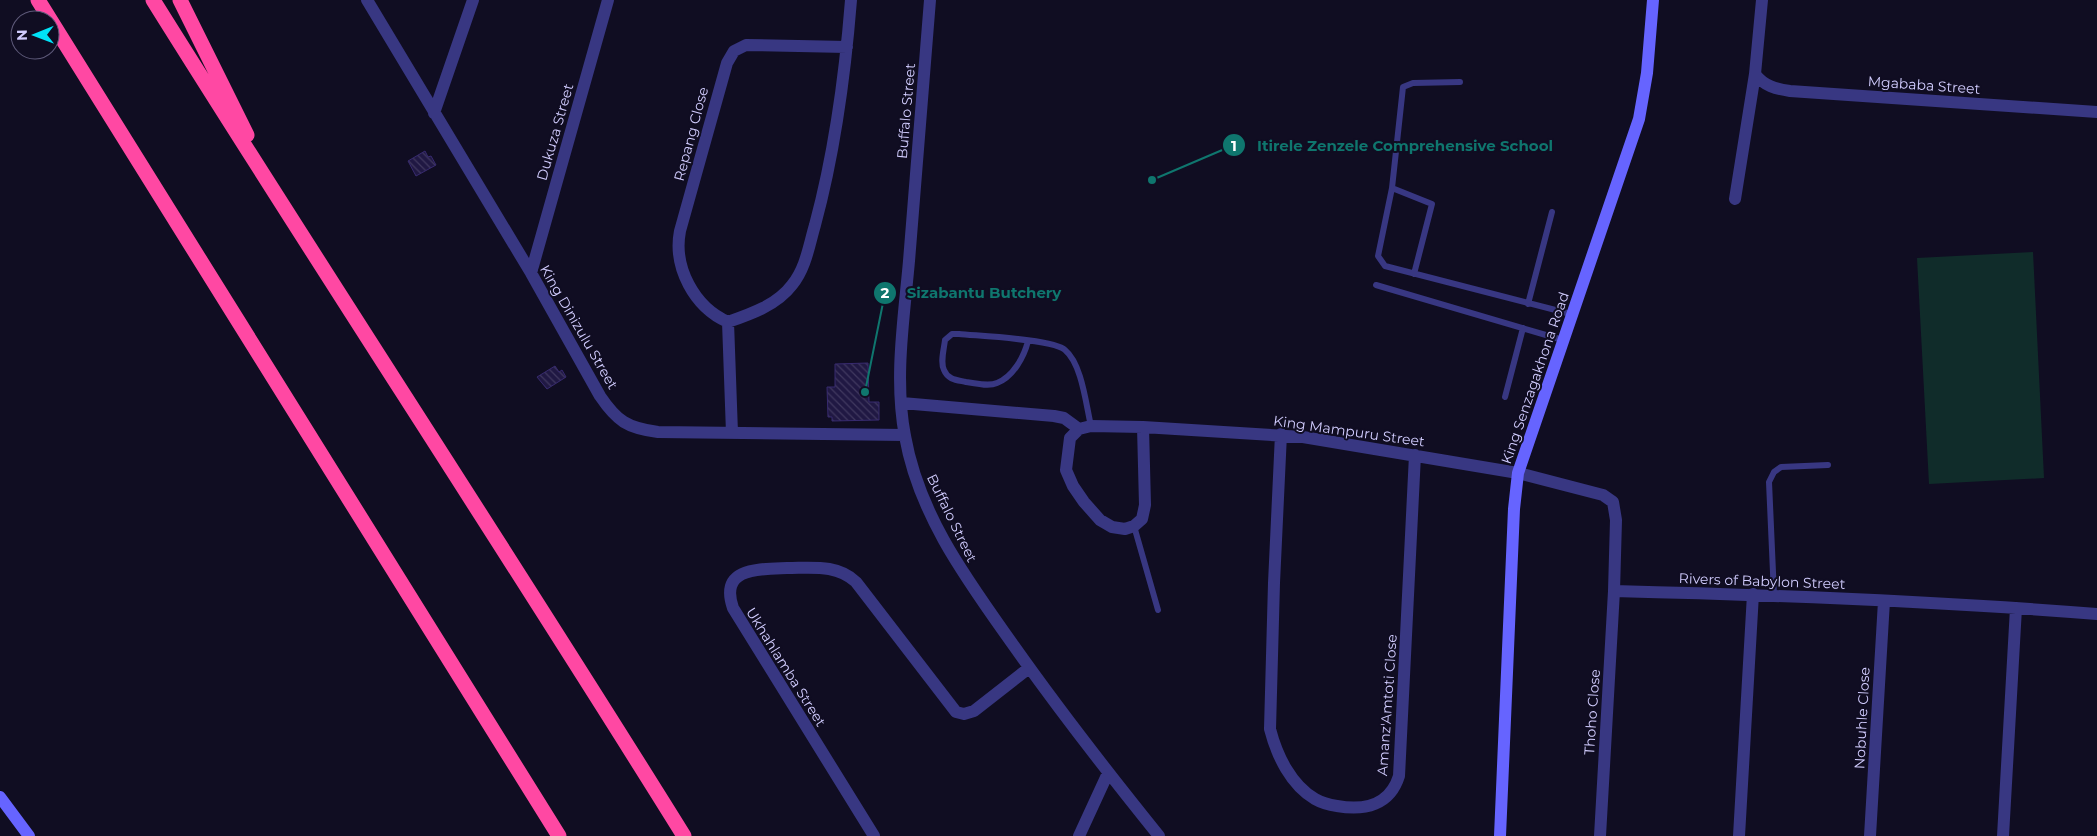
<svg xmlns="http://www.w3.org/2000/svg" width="2097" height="836" font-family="Montserrat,sans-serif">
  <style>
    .pitch { fill: #102c2a }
    .building { fill: url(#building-back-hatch); stroke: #372a6f }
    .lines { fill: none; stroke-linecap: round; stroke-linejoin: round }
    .lane { stroke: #383782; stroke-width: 6 }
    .street { stroke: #383782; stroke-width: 12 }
    .secondary { stroke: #6664ff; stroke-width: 12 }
    .highway { stroke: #ff48a3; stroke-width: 15 }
    .labels { text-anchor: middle; stroke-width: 4; stroke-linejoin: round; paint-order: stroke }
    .street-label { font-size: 14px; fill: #d2cdff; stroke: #100d22 }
    .leader { fill: none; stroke: #0f766e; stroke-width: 2 }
    .callout-dot { fill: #0f766e; stroke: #100d22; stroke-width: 2 }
    .mark-label { font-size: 15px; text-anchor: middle; font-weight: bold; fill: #fff }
    .callout-label { font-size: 15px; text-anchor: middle; font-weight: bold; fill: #0f766e; stroke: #100d22; stroke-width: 4; stroke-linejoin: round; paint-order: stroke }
  </style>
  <defs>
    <pattern id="building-back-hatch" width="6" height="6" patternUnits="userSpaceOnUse" patternTransform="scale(1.25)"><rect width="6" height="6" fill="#201843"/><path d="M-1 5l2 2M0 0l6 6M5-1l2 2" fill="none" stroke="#40385f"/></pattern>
  </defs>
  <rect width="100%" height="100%" fill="#100d22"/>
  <path class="pitch" d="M2033 252 2044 478 1929 484 1917 258Z"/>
  <path class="building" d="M425 151 428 157 431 156 436 165 416 176 408 161Z
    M868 363 869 402H879V420L832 421V417H828L827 387H835V364Z
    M555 366 559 372 562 370 566 377 547 389 537 377Z"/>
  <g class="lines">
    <path class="lane" d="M1460 82 1413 83 1403 87 1392 188 1378 256 1385 266 1571 314
      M1392 188 1432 204 1414 274
      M1376 285 1563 340
      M1528 304 1552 212
      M1028 341C1024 357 1013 377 997 383 988 387 976 383 966 382 957 380 948 380 944 370 940 362 944 349 945 340L952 334H959C978 336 1054 339 1065 350 1082 364 1086 405 1091 426
      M1505 397 1523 328
      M1134 526 1158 610
      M1774 595 1769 482 1774 472 1781 467 1828 465"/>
    <path class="street" d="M367 0 531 273 600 396C617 421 627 428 658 432L905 435
      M930 0C923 87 916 174 909 261 904 318 894 379 905 436 919 516 968 581 1014 646 1060 711 1109 774 1159 836
      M1762 0 1755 74C1764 86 1776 89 1790 91L2097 112
      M434 113 473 0
      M1735 199 1755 74
      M531 273 608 0
      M728 322C751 314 777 305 792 285 806 268 809 245 815 225 835 151 845 76 851 0
      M902 403 1054 416 1064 418 1079 429
      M1143 427 1145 505 1142 519 1134 526 1125 529 1112 527 1100 520 1084 502 1073 486 1066 470 1070 438 1079 429 1091 426 1143 427 1303 437 1518 473 1603 495 1613 502 1616 520 1614 591 1600 836
      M732 433 728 322C694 307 673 267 680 231L727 63 734 51 746 45 847 47
      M1281 434 1274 583 1270 729C1277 756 1291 785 1315 799 1322 803 1330 805 1337 806 1365 811 1390 805 1399 776L1415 455
      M1614 591C1775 595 1936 601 2097 614
      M874 836 733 608C719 567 759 569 787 568 812 568 837 564 856 582L956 712 964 714 974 711 1029 668
      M1079 836 1108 773
      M1739 836 1753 594
      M1870 836 1884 601
      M2003 836 2016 608"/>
    <path class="secondary" d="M0 797 29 836
      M1500 836 1514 509 1518 473 1639 119 1647 73 1653 0"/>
    <path class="highway" d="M38 0 559 836
      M153 0C328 280 510 556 684 836
      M180 0 247 135"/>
  </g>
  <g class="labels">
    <g class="street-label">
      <text transform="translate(1924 85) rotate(4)" y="5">Mgababa Street</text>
      <text transform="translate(906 111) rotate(-85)" y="5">Buffalo Street</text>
      <text transform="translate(555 132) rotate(-74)" y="5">Dukuza Street</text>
      <text transform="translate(691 134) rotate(-75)" y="5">Repang Close</text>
      <text transform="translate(579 327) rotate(60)" y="5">King Dinizulu Street</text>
      <text transform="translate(1535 378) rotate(-71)" y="5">King Senzagakhona Road</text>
      <text transform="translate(1349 431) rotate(8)" y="5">King Mampuru Street</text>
      <text transform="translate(952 518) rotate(64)" y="5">Buffalo Street</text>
      <text transform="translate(1762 581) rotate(2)" y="5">Rivers of Babylon Street</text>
      <text transform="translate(786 667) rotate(58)" y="5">Ukhahlamba Street</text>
      <text transform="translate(1387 705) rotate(-86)" y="5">Amanz'Amtoti Close</text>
      <text transform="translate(1592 712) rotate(-86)" y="5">Thoho Close</text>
      <text transform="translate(1862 718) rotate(-87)" y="5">Nobuhle Close</text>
    </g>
  </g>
  <path class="leader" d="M1152 180L1234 145M865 392L885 293"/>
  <g class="callout-dot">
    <circle cx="1152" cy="180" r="5"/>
    <circle cx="865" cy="392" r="5"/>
    <circle cx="1234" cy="145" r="12"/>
    <circle cx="885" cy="293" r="12"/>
  </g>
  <g class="mark-label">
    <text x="1234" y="151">1</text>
    <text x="885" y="298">2</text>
  </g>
  <g class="callout-label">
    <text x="1405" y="151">Itirele Zenzele Comprehensive School</text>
    <text x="984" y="298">Sizabantu Butchery</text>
  </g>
  <g transform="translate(35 35) rotate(269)"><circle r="24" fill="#100d22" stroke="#5e5a7a"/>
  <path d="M0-4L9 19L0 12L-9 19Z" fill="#00e3f8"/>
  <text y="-8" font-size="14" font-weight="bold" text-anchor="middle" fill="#d2cdff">N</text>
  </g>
</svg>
